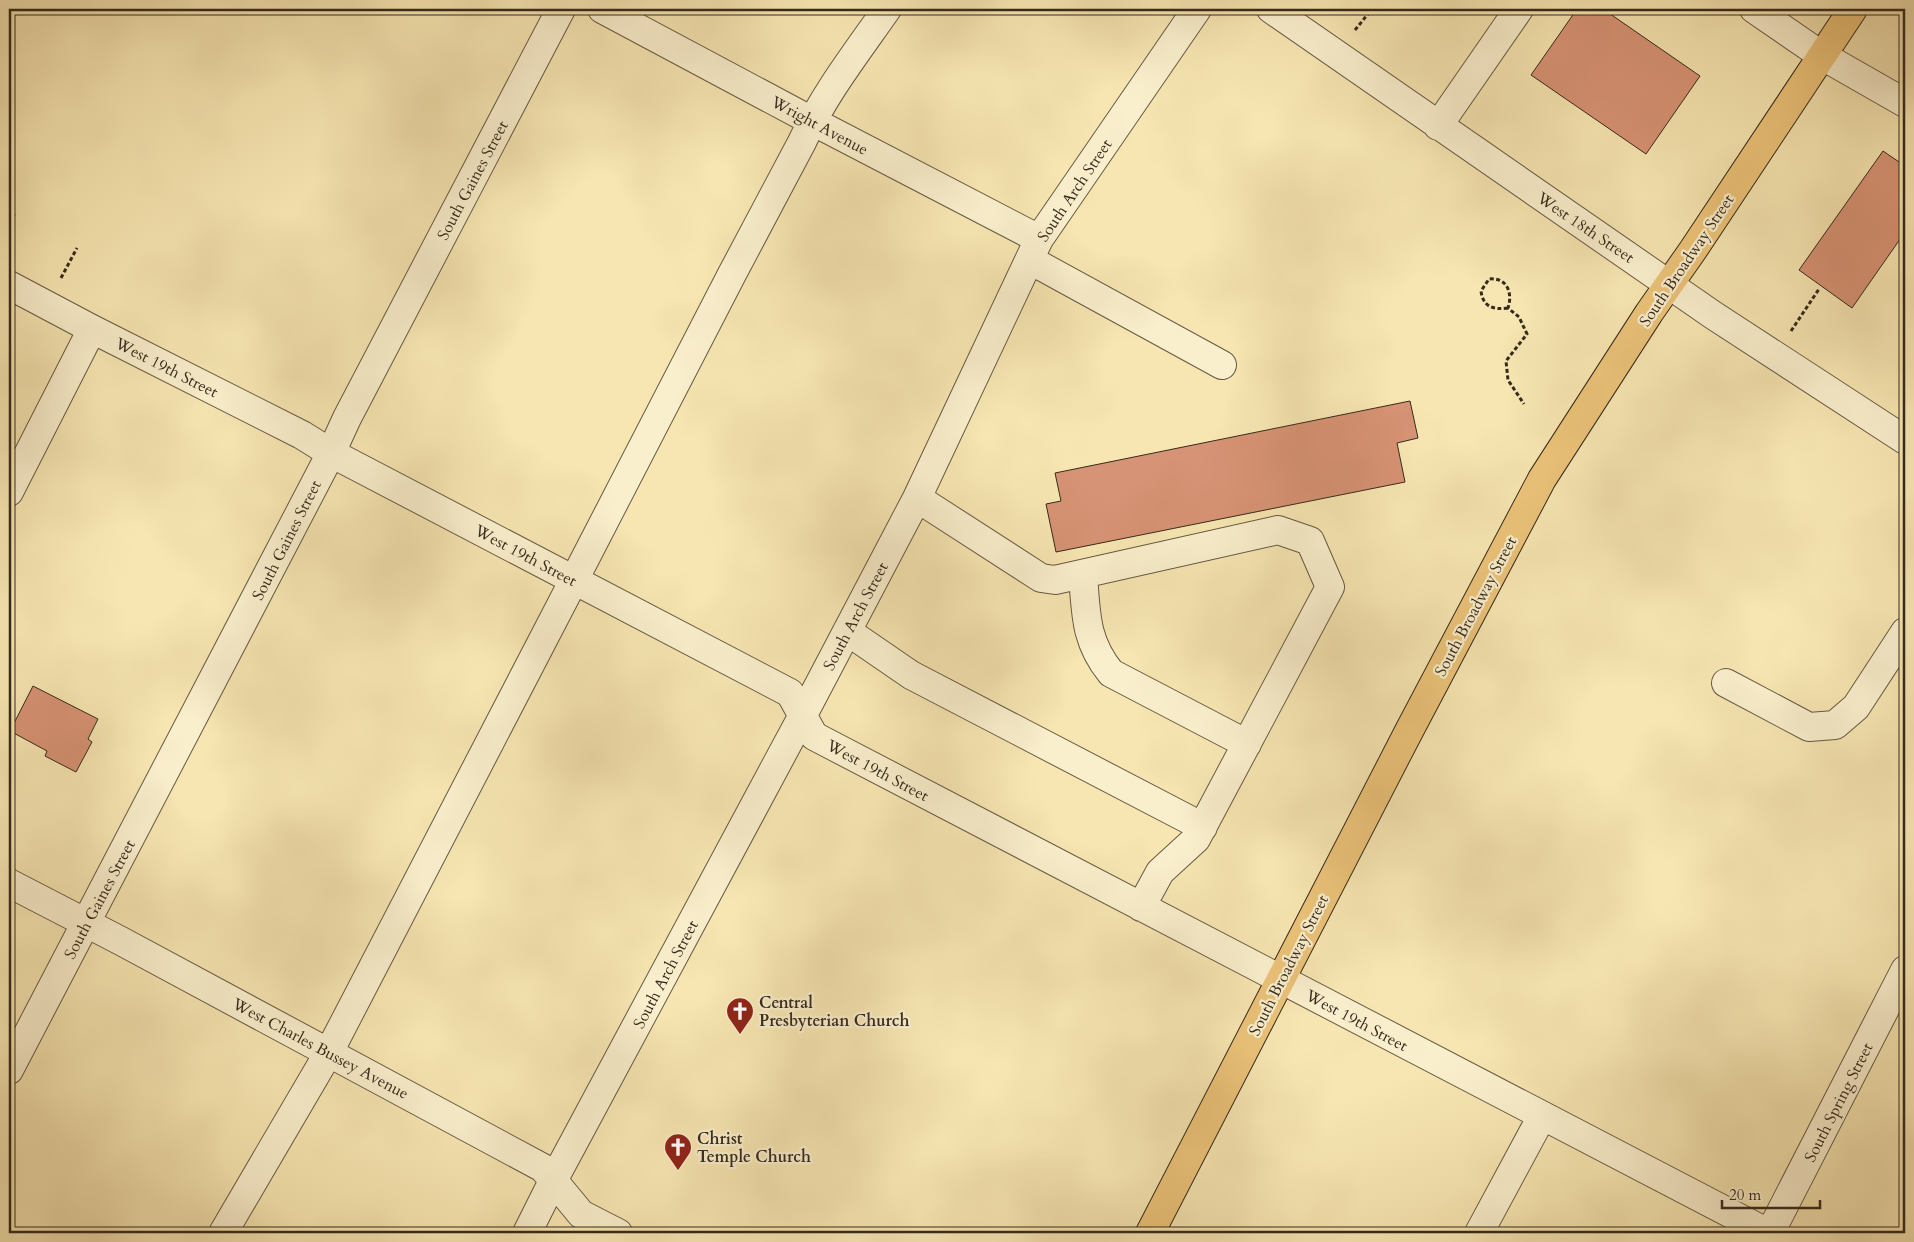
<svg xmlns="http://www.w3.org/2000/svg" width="1914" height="1242" font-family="Cardo,serif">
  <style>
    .building { fill: #d79375; stroke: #352a1c }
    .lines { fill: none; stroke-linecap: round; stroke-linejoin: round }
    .minor-casing { stroke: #665942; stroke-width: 30 }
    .major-casing { stroke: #352a1c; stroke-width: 30 }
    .path { stroke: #352a1c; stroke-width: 3; stroke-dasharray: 4 2.5; stroke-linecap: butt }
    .minor { stroke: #faefcd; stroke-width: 28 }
    .major { stroke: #ecc379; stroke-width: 28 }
    .labels { text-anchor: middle; stroke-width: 4.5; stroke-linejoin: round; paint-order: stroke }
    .street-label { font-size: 16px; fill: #352a1c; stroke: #faefcd }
    .poi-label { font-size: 16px; font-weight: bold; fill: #352a1c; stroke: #faefcd; text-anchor: start }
  </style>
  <rect width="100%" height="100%" fill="#f7e6b2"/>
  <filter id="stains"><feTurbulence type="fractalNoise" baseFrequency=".004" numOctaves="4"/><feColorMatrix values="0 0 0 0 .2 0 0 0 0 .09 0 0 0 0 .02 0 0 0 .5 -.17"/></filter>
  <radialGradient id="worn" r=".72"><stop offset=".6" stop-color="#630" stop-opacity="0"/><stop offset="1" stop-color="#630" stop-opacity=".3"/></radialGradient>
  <path class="building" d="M1577 9H1603L1700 76 1646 154 1531 75Z
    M1883 151 1905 166V232L1852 308 1799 270Z
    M1410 401 1418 438 1397 443 1405 482 1056 552 1046 504 1061 501 1055 473Z
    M33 686 98 719 88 739 92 742 76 772 45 756 47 751 10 731Z"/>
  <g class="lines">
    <g class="minor-casing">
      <path id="minor" d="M602 9 812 121 1039 239
        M1271 9 1713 315 1905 440
        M1754 9 1821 55 1905 103
        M1438 126 1519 9
        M1030 260 1222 365
        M9 285 92 329 302 435 331 453 790 693 814 736 1768 1233
        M9 492 92 329
        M917 498 1041 578 1055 580 1278 530 1310 541 1330 587 1196 839 1160 872 1141 907
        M1083 574C1086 614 1085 641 1111 673L1247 744
        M847 631 911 675 1203 827
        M1726 683 1809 727 1835 725 1856 707 1905 632
        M9 883 121 941 543 1168 581 1214 618 1233
        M9 1070 331 453 347 418 561 9
        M223 1233 329 1052 574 580 732 274 802 142C824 94 857 52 887 9
        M527 1233 553 1181 803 715 917 498 1039 239 1197 9
        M1479 1233 1542 1116
        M1770 1233 1905 970"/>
    </g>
    <g class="major-casing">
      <path id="major" d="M1150 1233 1409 731 1542 479 1649 313 1693 250 1853 9"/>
    </g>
    <path class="path" d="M1355 30 1372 9
      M9 223 15 213
      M61 278 77 248
      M1508 308C1493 310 1483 307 1481 291L1489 279C1507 277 1513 293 1508 308L1519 317 1527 334 1506 361 1508 380 1524 404
      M1791 331 1819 289"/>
    <use href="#minor" class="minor"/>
    <use href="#major" class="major"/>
  </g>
  <defs>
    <g id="church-pin" transform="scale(1.4375)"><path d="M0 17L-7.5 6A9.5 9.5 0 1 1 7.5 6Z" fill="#8f2418" stroke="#faefcd"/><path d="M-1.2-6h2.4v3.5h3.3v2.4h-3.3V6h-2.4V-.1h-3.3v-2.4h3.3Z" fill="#fff"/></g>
  </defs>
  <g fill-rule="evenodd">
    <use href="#church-pin" x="740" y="1011"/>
    <use href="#church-pin" x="678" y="1147"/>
  </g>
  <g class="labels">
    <g class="street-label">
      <text transform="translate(820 125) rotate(28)" y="6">Wright Avenue</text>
      <text transform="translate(472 180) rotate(-62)" y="6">South Gaines Street</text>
      <text transform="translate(1074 190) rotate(-56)" y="6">South Arch Street</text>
      <text transform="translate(1586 227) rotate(34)" y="6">West 18th Street</text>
      <text transform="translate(1686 260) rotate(-56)" y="6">South Broadway Street</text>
      <text transform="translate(167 367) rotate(27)" y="6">West 19th Street</text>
      <text transform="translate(286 540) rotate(-63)" y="6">South Gaines Street</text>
      <text transform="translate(526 555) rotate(28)" y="6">West 19th Street</text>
      <text transform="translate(1475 606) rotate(-62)" y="6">South Broadway Street</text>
      <text transform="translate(855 616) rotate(-62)" y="6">South Arch Street</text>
      <text transform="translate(878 770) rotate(28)" y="6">West 19th Street</text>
      <text transform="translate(99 899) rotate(-62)" y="6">South Gaines Street</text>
      <text transform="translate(1288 965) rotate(-63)" y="6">South Broadway Street</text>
      <text transform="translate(665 974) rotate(-62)" y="6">South Arch Street</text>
      <text transform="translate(1357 1020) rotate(28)" y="6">West 19th Street</text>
      <text transform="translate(321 1048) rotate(28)" y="6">West Charles Bussey Avenue</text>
      <text transform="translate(1838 1102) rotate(-63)" y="6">South Spring Street</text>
    </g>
    <g class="poi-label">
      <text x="759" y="1008">Central<tspan x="759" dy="18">Presbyterian Church</tspan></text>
      <text x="697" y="1144">Christ<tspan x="697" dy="18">Temple Church</tspan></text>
    </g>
  </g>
  <rect width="1914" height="1242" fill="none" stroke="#f7e6b2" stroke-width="30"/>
  <rect x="10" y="10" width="1894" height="1222" fill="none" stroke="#352a1c" stroke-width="2.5"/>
  <rect x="15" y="15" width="1884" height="1212" fill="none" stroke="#352a1c"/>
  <path d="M1722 1200v8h98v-8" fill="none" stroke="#352a1c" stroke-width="2.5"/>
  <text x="1729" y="1200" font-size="15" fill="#352a1c" stroke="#faefcd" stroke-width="4" paint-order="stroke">20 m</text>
  <rect width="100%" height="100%" filter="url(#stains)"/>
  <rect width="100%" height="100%" fill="url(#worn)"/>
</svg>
